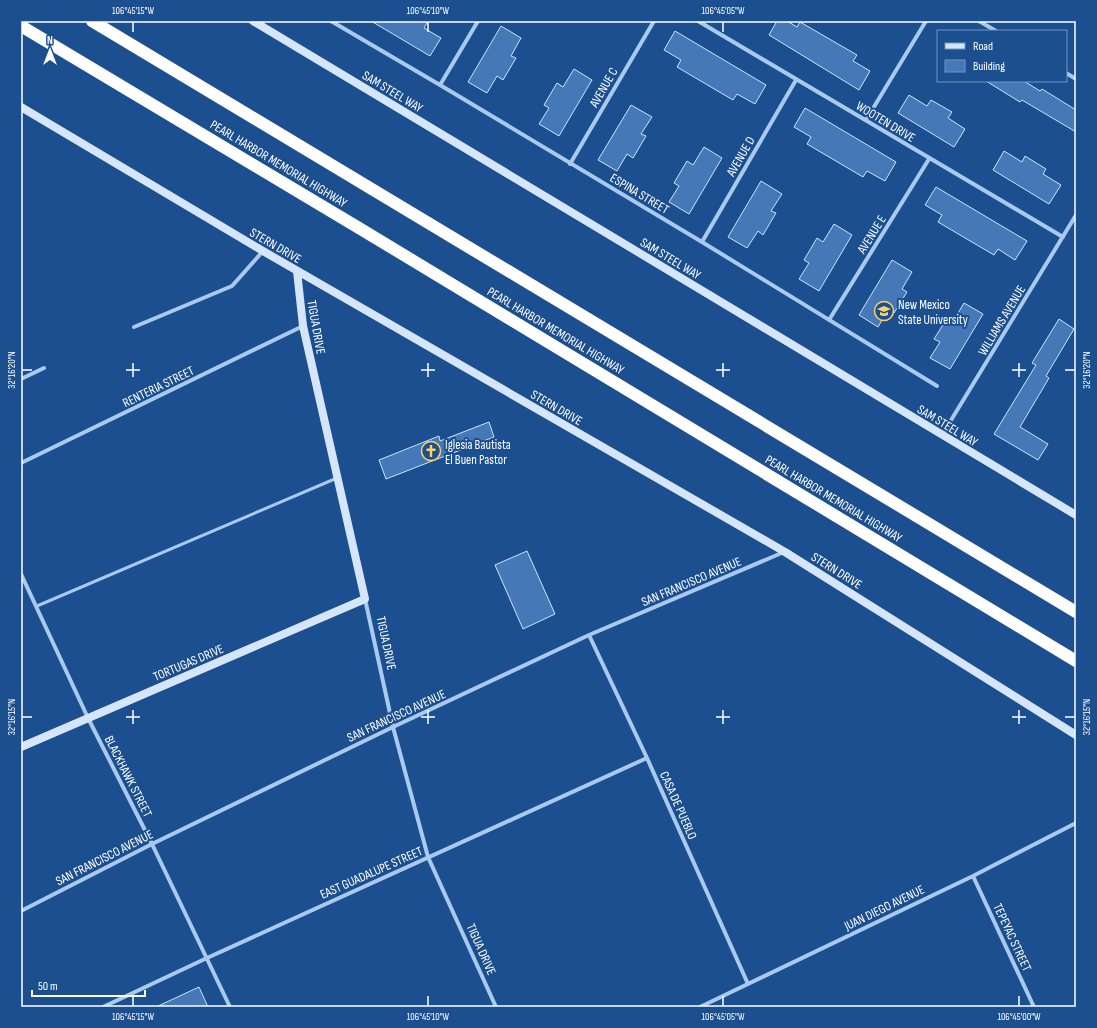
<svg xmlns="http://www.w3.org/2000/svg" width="1097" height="1028" font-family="'Sofia Sans Condensed',sans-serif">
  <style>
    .building { fill: #4478b7; stroke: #cfe3fa }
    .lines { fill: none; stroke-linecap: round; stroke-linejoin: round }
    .lane { stroke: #a9c9ee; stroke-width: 3 }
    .street { stroke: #a9c9ee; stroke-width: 4 }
    .secondary { stroke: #d6e6fa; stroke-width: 8 }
    .highway { stroke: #fff; stroke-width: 12 }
    .ticks { fill: none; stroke: #fff; stroke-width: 1.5 }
    .labels { text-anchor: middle; stroke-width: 4; stroke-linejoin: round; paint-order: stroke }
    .street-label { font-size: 13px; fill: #fff; stroke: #1b4f8f }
    .poi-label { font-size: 13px; fill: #fff; stroke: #1b4f8f; text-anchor: start }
    .neatline { fill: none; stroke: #fff; stroke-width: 1.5 }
    .ticks-label { font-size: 10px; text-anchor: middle; fill: #fff }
  </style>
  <rect width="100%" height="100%" fill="#1b4f8f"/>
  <path class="building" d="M371 21H428L424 28 441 38 430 56Z
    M777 21H787L797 27 800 22 857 55 853 61 870 71 859 90 769 35Z
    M501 26 521 38 511 56 516 58 503 80 497 76 487 93 468 82Z
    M675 31 766 85 755 104 737 94 733 100 677 67 681 60 664 50Z
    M574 69 592 80 559 136 539 124 549 108 544 105 557 83 563 87Z
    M986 81H1024L1040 91 1042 89 1076 110V132L1022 100 1020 102Z
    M909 95 927 106 931 100 952 112 948 118 965 129 954 147 898 113Z
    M631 105 652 117 641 134 646 136 633 158 627 154 617 171 598 160Z
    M805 108 896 162 885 181 867 171 863 177 807 144 811 137 794 127Z
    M704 147 722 158 689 214 669 202 679 186 674 183 687 161 693 165Z
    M1004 151 1022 162 1025 156 1046 169 1043 174 1061 185 1049 204 993 170Z
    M761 181 782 194 771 211 776 213 763 235 758 231 747 248 728 237Z
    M936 187 1027 241 1015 260 998 249 994 255 938 222 942 215 925 205Z
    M834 224 852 235 819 291 799 279 809 263 804 260 817 238 823 242Z
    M892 260 912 272 902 289 907 292 894 313 888 310 878 327 859 315Z
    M964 303 983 314 950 369 930 358 940 342 934 339 948 317 954 320Z
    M1059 319 1074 329 1046 376 1049 378 1020 427 1048 444 1038 460 994 434 1036 365 1032 363Z
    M489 422 494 437 386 479 379 460 439 436 440 441Z
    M527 551 555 614 523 629 495 565Z
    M199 987 208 1007H156Z"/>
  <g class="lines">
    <path class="lane" d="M37 606 337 478"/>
    <path class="street" d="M331 21 440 85 702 242 937 386
      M698 21 1063 237
      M979 21 996 31
      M1066 73 1076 79
      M440 85 478 21
      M866 120 926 21
      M570 164 654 21
      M702 242 796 80
      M829 320 929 159
      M134 327 232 286 263 251
      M21 379 44 368
      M942 435 1076 215
      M21 463 303 326
      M21 574 88 718 152 844 230 1007
      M365 599 393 727 428 857 496 1007
      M589 635 647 758 748 984
      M973 876 1034 1007
      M21 911 152 844 393 727 589 635 784 552
      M103 1007 207 958 647 758
      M700 1007 973 876 1076 823"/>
    <path class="secondary" d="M253 21 1076 515
      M21 107 263 251 785 552 1076 735
      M21 747 365 599 303 326 297 271"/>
    <path class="highway" d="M92 21 1076 612
      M21 26 359 228 1076 661"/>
  </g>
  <path class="ticks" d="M133 22V32M428 22V32M723 22V32M133 363V377M428 363V377M723 363V377M1019 363V377M22 370H32M126 370H140M421 370H435M716 370H730M1012 370H1026M1065 370H1075M133 710V724M428 710V724M723 710V724M1019 710V724M22 717H32M126 717H140M421 717H435M716 717H730M1012 717H1026M1065 717H1075M133 996V1006M428 996V1006M723 996V1006M1019 996V1006"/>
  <defs>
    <g id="university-ring" transform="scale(1)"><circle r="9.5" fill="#1b4f8f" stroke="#ffd166" stroke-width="1.5"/><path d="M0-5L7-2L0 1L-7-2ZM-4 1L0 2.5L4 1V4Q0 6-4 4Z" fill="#ffd166"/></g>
    <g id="church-ring" transform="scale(1)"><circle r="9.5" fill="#1b4f8f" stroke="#ffd166" stroke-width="1.5"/><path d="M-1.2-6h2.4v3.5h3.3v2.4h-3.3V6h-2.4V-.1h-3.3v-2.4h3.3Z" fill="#ffd166"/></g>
  </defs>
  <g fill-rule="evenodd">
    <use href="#university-ring" x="884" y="311"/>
    <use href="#church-ring" x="431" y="451"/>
  </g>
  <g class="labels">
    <g class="street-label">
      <text transform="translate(603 87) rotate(-60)" y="5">AVENUE C</text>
      <text transform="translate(393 91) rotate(31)" y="5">SAM STEEL WAY</text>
      <text transform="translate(886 121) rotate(31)" y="5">WOOTEN DRIVE</text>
      <text transform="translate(740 156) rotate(-60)" y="5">AVENUE D</text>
      <text transform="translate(279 163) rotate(31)" y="5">PEARL HARBOR MEMORIAL HIGHWAY</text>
      <text transform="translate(640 193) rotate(31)" y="5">ESPINA STREET</text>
      <text transform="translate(871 234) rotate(-58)" y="5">AVENUE E</text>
      <text transform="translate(276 245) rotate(30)" y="5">STERN DRIVE</text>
      <text transform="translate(671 258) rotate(31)" y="5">SAM STEEL WAY</text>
      <text transform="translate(1001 320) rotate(-59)" y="5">WILLIAMS AVENUE</text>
      <text transform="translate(317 327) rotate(80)" y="5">TIGUA DRIVE</text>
      <text transform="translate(556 330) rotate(31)" y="5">PEARL HARBOR MEMORIAL HIGHWAY</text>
      <text transform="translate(158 386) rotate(-26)" y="5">RENTERIA STREET</text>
      <text transform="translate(557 407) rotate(30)" y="5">STERN DRIVE</text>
      <text transform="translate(948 425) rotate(31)" y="5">SAM STEEL WAY</text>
      <text transform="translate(834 498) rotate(31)" y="5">PEARL HARBOR MEMORIAL HIGHWAY</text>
      <text transform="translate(837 570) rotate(32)" y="5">STERN DRIVE</text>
      <text transform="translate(691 581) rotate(-23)" y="5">SAN FRANCISCO AVENUE</text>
      <text transform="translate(387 643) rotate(78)" y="5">TIGUA DRIVE</text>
      <text transform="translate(188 662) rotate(-23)" y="5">TORTUGAS DRIVE</text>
      <text transform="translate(396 715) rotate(-25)" y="5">SAN FRANCISCO AVENUE</text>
      <text transform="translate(129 776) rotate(63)" y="5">BLACKHAWK STREET</text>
      <text transform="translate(679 805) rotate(66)" y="5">CASA DE PUEBLO</text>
      <text transform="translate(104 857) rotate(-27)" y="5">SAN FRANCISCO AVENUE</text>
      <text transform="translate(371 872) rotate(-24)" y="5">EAST GUADALUPE STREET</text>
      <text transform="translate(884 907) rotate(-26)" y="5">JUAN DIEGO AVENUE</text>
      <text transform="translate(1013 937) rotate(65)" y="5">TEPEYAC STREET</text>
      <text transform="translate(482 949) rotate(66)" y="5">TIGUA DRIVE</text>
    </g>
    <g class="poi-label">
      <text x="898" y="309">New Mexico<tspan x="898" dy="15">State University</tspan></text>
      <text x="445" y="449">Iglesia Bautista<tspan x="445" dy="15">El Buen Pastor</tspan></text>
    </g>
  </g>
  <rect width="1097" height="1028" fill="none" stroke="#1b4f8f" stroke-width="44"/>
  <rect x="937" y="30" width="130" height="52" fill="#1b4f8f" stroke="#7695bc"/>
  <rect x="945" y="43" width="20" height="6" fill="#d6e6fa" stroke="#7695bc"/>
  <text x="973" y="50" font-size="12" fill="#ffffff">Road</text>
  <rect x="945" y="60" width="20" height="12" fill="#4478b7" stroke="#7695bc"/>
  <text x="973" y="70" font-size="12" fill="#ffffff">Building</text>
  <g transform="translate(50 50)" stroke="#1b4f8f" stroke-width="3" paint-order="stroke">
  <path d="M0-3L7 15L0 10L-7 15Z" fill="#ffffff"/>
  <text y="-6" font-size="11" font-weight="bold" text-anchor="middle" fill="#ffffff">N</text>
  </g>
  <path d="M32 990v6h113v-6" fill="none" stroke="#ffffff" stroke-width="2"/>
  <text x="38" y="990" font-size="12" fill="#ffffff" stroke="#1b4f8f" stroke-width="3" paint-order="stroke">50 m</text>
  <rect x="22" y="22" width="1053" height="984" class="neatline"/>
  <g class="ticks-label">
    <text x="133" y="14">106°45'15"W</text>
    <text x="428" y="14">106°45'10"W</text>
    <text x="723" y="14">106°45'05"W</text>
    <text transform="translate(11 370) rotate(-90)" y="4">32°16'20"N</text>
    <text transform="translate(1086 370) rotate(-90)" y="4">32°16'20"N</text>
    <text transform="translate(11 717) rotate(-90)" y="4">32°16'15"N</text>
    <text transform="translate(1086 717) rotate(-90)" y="4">32°16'15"N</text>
    <text x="133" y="1020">106°45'15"W</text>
    <text x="428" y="1020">106°45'10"W</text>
    <text x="723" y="1020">106°45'05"W</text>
    <text x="1019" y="1020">106°45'00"W</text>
  </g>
</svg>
